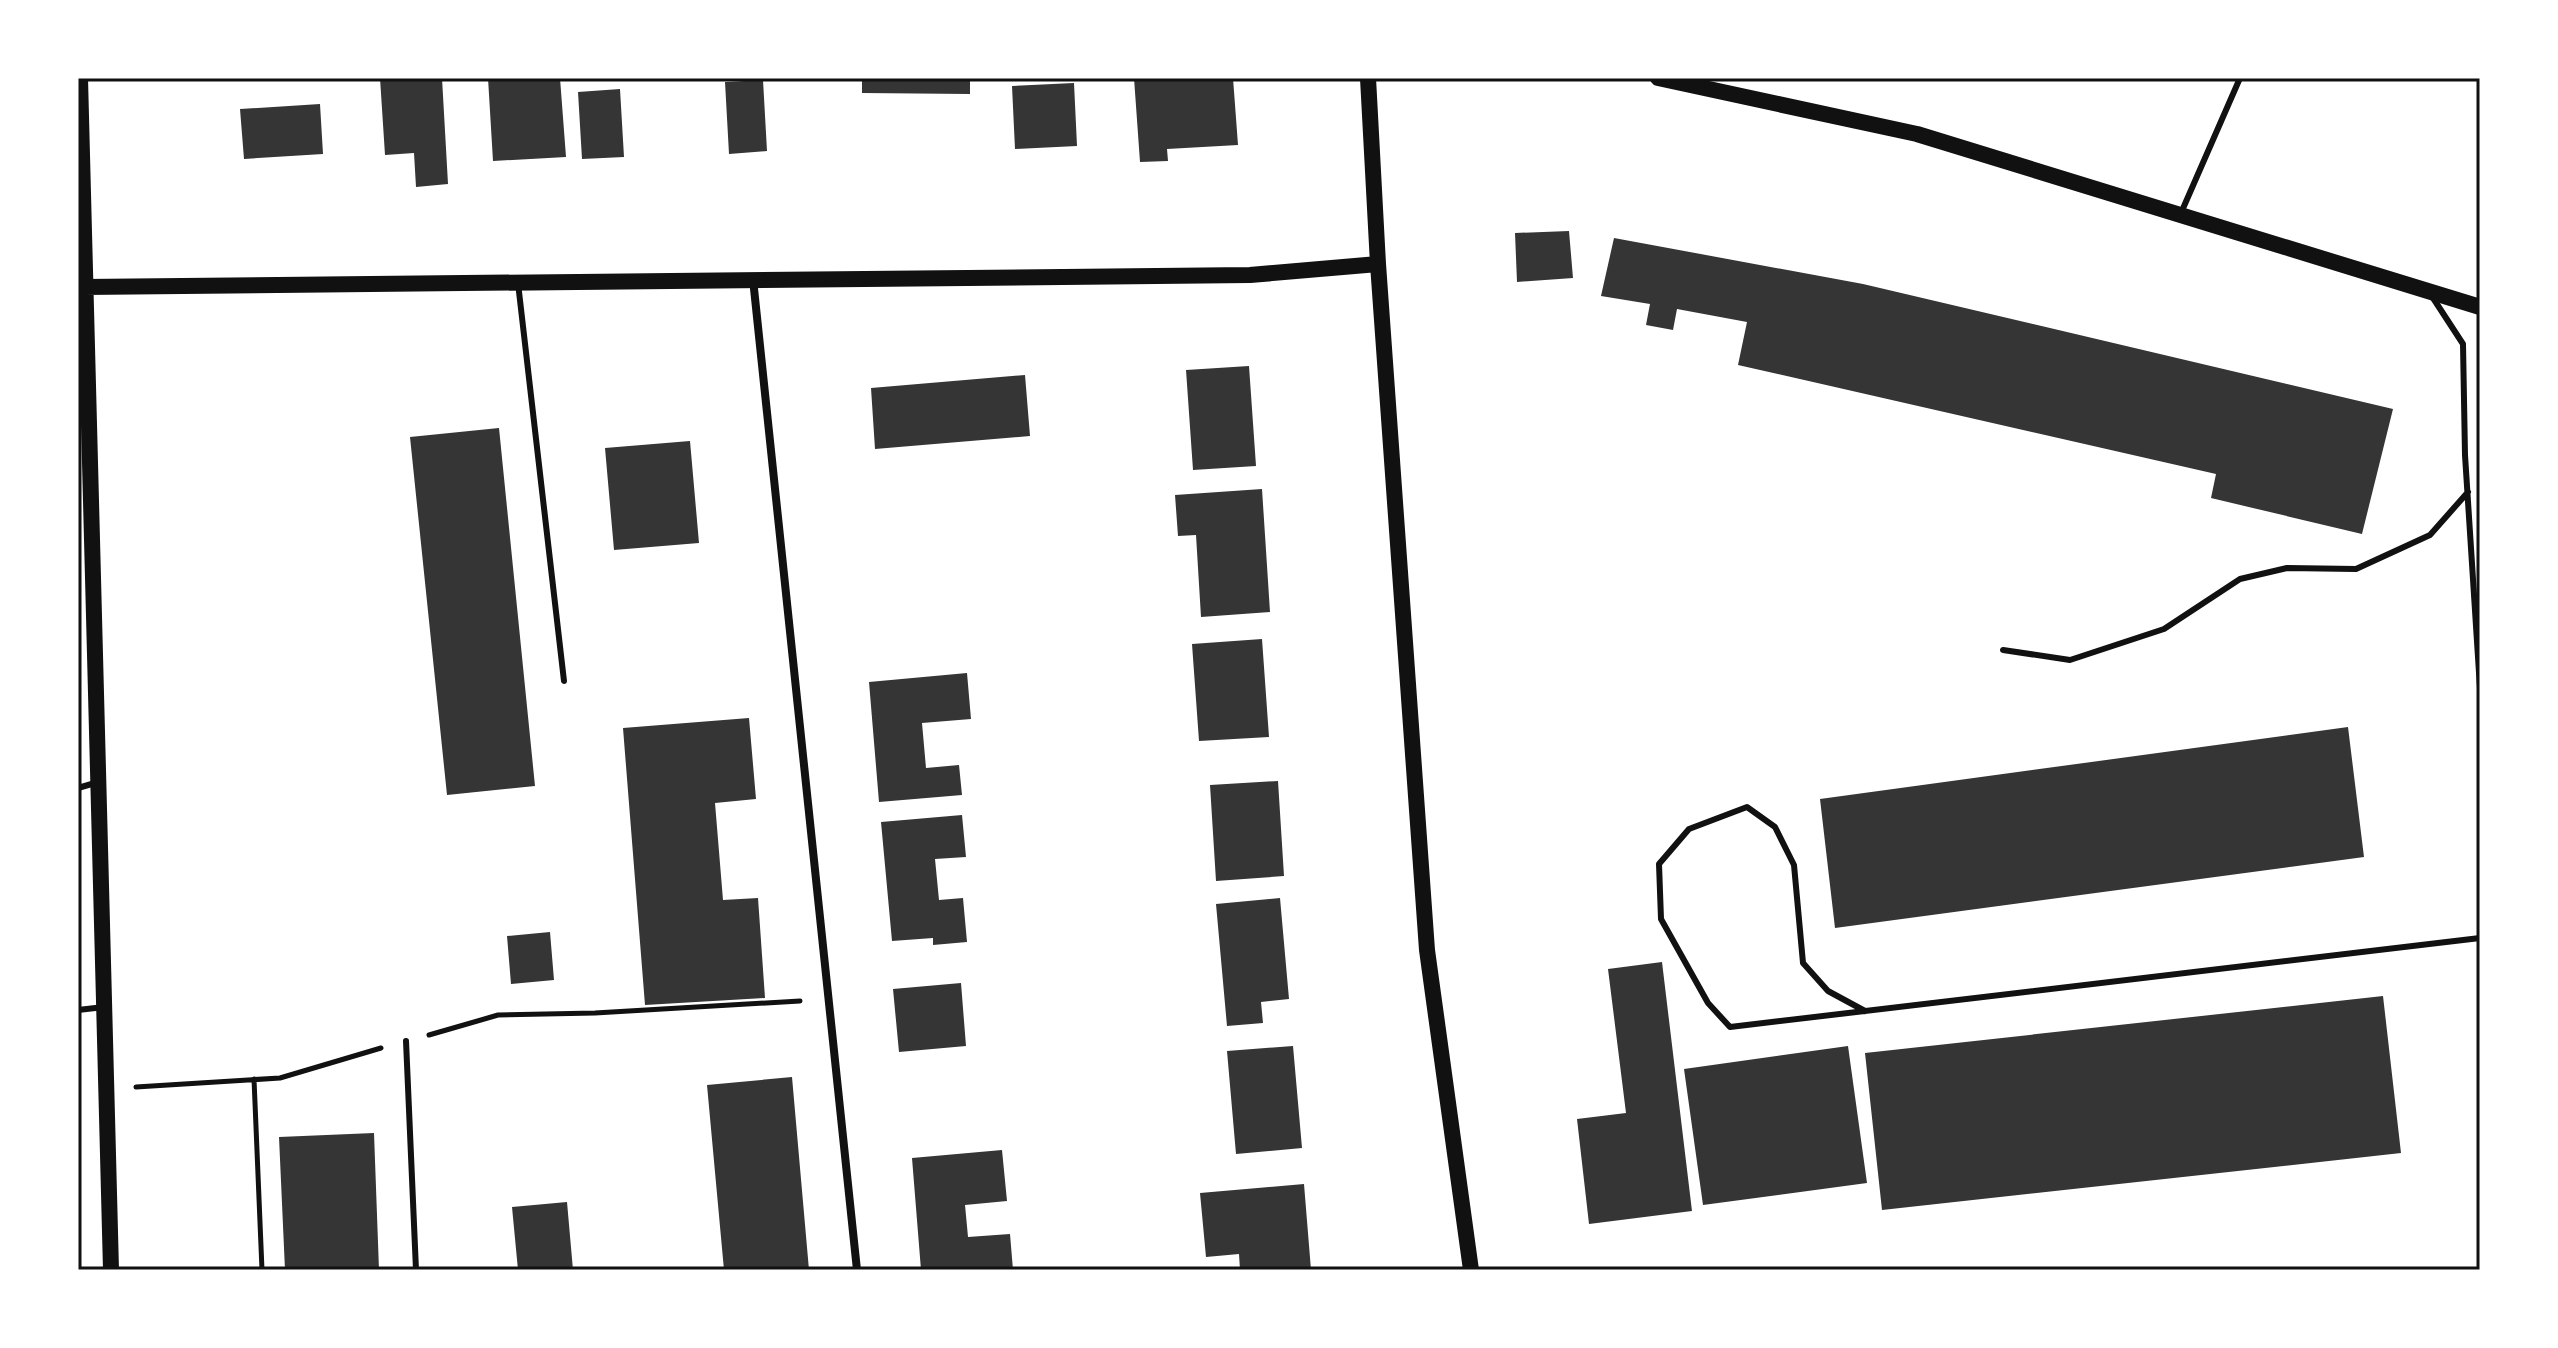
<svg xmlns="http://www.w3.org/2000/svg" width="2558" height="1348" font-family="'IBM Plex Serif',serif">
  <style>
    .building { fill: #353535 }
    .lines { fill: none; stroke-linecap: round; stroke-linejoin: round }
    .path { stroke: #111; stroke-width: 5 }
    .service { stroke: #111; stroke-width: 6 }
    .minor { stroke: #111; stroke-width: 8 }
    .secondary { stroke: #111; stroke-width: 16 }
    .neatline { fill: none; stroke: #111; stroke-width: 3 }
  </style>
  <rect width="100%" height="100%" fill="#fff"/>
  <path class="building" d="M380 78H442L448 184 416 187 414 153 385 155Z
    M488 78H560L566 157 493 161Z
    M862 78H970V94L862 93Z
    M1134 78H1233L1238 145 1167 149 1168 161 1140 162Z
    M763 80 767 151 729 154 725 82Z
    M1074 83 1077 146 1015 149 1012 86Z
    M620 89 624 157 582 159 578 92Z
    M320 104 323 154 244 159 240 109Z
    M1569 231 1573 278 1517 282 1515 233Z
    M1614 238 1863 284 2393 409 2362 534 2211 498 2216 474 1738 365 1747 322 1677 309 1673 330 1646 325 1650 304 1601 296Z
    M1249 366 1256 466 1193 470 1186 370Z
    M1025 375 1030 436 875 449 871 388Z
    M499 428 535 786 447 795 410 437Z
    M690 441 699 543 614 550 605 448Z
    M1262 489 1270 612 1201 617 1196 535 1178 536 1175 495Z
    M1262 639 1269 737 1199 741 1192 644Z
    M967 673 971 719 922 723 926 768 959 765 962 795 879 802 869 682Z
    M749 718 756 799 715 803 723 900 758 898 765 998 645 1005 623 728Z
    M2348 727 2364 857 1835 928 1820 799Z
    M1278 781 1284 876 1216 881 1210 785Z
    M962 815 966 857 935 859 939 900 963 898 967 942 933 945V938L892 941 881 822Z
    M1280 898 1289 999 1261 1002 1263 1023 1227 1026 1216 904Z
    M550 932 554 980 511 984 507 936Z
    M1662 962 1692 1211 1589 1224 1577 1119 1626 1113 1608 969Z
    M961 983 966 1046 899 1052 893 989Z
    M2383 996 2401 1153 1882 1210 1865 1053Z
    M1293 1046 1302 1148 1236 1154 1227 1051Z
    M1848 1046 1867 1183 1703 1205 1684 1069Z
    M792 1077 809 1270H724L707 1085Z
    M374 1133 379 1270H285L279 1137Z
    M1002 1150 1007 1201 965 1205 968 1237 1010 1234 1013 1270H921L912 1158Z
    M1304 1184 1311 1270H1240L1239 1254 1206 1257 1200 1193Z
    M567 1202 573 1270H518L512 1207Z"/>
  <g class="lines">
    <path class="path" d="M429 1035 498 1015 595 1013 800 1001
      M254 1079 262 1270
      M136 1087 280 1078 381 1048"/>
    <path class="service" d="M2181 213 2240 78
      M518 283 564 681
      M2433 298 2463 344 2465 455 2480 688
      M2003 650 2070 660 2164 629 2240 579 2287 568 2356 569 2430 535 2468 492
      M78 788 95 783
      M78 1010 104 1007
      M1865 1011 1828 991 1803 963 1794 865 1775 827 1747 807 1689 829 1659 864 1661 919 1708 1003 1730 1027 2480 938
      M406 1041 416 1270"/>
    <path class="minor" d="M753 279 857 1270"/>
    <path class="secondary" d="M80 78 111 1270
      M1368 78 1378 264 1427 950 1471 1270
      M1658 78 1917 134 2480 307
      M84 287 1250 275 1378 264"/>
  </g>
  <rect width="2558" height="1348" fill="none" stroke="#ffffff" stroke-width="160"/>
  <rect x="80" y="80" width="2398" height="1188" class="neatline"/>
</svg>
